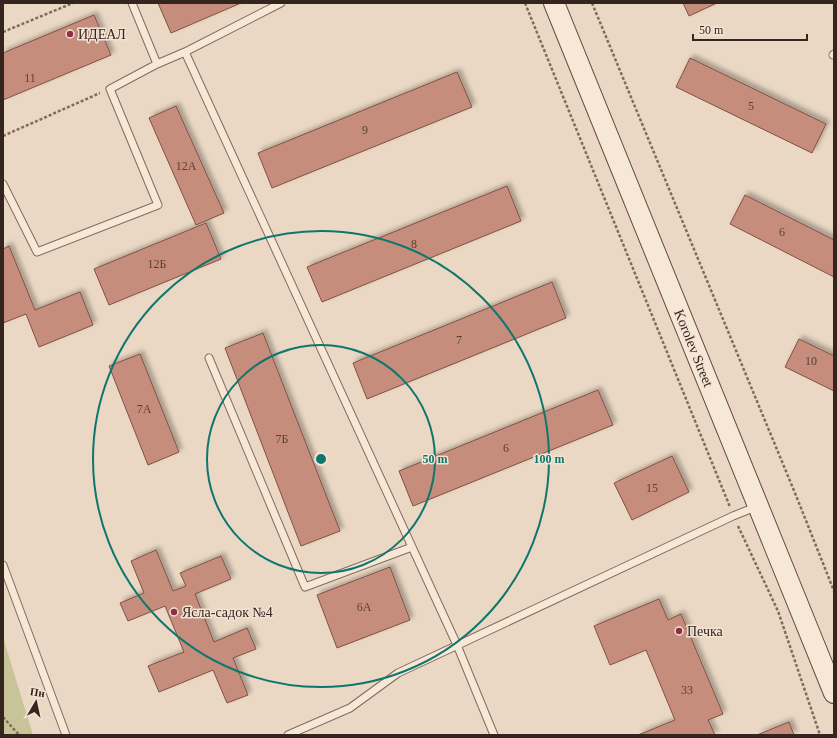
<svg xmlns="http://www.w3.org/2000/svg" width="837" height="738" font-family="Georgia,serif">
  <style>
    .green { fill: #c8c499 }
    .building { fill: #c68d7d; stroke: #815044; filter: url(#shadow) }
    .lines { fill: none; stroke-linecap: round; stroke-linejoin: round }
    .lane-casing { stroke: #846a5c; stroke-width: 9 }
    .secondary-casing { stroke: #654b3f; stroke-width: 22 }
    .path { stroke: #846a5c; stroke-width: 2.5; stroke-dasharray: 3 2; stroke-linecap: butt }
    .lane { stroke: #f6e7d7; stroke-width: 7 }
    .secondary { stroke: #f6e7d7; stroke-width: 20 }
    .ring { fill: none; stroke: #0f766e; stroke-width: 2 }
    .poi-dot { fill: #8e3144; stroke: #f2e3d3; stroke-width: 1.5 }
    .labels { text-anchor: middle; stroke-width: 3; stroke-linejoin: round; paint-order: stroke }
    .number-label { font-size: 12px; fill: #593f36 }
    .poi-label { font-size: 14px; fill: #35251f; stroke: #f2e3d3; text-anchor: start }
    .street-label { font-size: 14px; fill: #35251f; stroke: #f2e3d3 }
    .centre { fill: #0f766e; stroke: #f2e3d3; stroke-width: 2 }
    .ring-label { font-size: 12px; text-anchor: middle; font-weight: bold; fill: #0f766e; stroke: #f2e3d3; stroke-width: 3; stroke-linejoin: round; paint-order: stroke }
  </style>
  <defs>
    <filter id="shadow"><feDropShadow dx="3.5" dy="-3.5" stdDeviation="2" flood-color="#0004"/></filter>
  </defs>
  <rect width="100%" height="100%" fill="#ead8c4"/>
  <path class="green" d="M3 637 32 732 33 735H3Z"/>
  <path class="building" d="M158 3H241L171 33Z
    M683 3H717L689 16Z
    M94 15 111 55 3 100V53Z
    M690 58 826 124 812 153 676 87Z
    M457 72 472 107 272 188 258 153Z
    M176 106 224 213 196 225 149 118Z
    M507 186 521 221 322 302 307 267Z
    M745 195 834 240V277L730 224Z
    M206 223 221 259 109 305 94 269Z
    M9 246 35 310 80 292 93 325 39 347 26 314 3 323V249Z
    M552 282 566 318 367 399 353 363Z
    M263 333 340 531 301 546 225 348Z
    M799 339 834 356V391L785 367Z
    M140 354 179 452 148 465 109 366Z
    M598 390 613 425 413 506 399 471Z
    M672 456 689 492 632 520 614 483Z
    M156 550 173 591 186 586 180 573 221 556 231 579 195 594 214 642 247 628 256 649 233 658 248 695 227 703 213 670 159 692 148 666 184 652 165 606 128 621 120 603 144 593 131 561Z
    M390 567 410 620 337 648 317 595Z
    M659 599 668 620 681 614 723 714 708 720 715 735H638L675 720 646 650 610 665 594 626Z
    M789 722 794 735H757Z"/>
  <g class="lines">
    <g class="lane-casing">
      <path id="lane" d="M185 52 457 645 494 735
        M833 55 834 54
        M157 64 185 52 281 3
        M3 184 37 252 158 205 110 89 157 64 132 3
        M209 358 305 587 412 547
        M3 565 66 735
        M288 735 350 708 398 673 733 516 758 506"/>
    </g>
    <g class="secondary-casing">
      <path id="secondary" d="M554 3 834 693"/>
    </g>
    <path class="path" d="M525 3 730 507
      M592 3 795 493 834 591
      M3 32 73 3
      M3 136 100 93
      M738 526 778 611 820 735
      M3 717 19 735"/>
    <use href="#lane" class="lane"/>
    <use href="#secondary" class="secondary"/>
  </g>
  <g class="ring">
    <circle cx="321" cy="459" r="114"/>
    <circle cx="321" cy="459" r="228"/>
  </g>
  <g class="poi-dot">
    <circle cx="70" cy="34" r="4"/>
    <circle cx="174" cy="612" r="4"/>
    <circle cx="679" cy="631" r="4"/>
  </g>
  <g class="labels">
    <g class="number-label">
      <text x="30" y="82">11</text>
      <text x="751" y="110">5</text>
      <text x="365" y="134">9</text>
      <text x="186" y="170">12А</text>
      <text x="782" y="236">6</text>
      <text x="414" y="248">8</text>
      <text x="157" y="268">12Б</text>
      <text x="459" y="344">7</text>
      <text x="811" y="365">10</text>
      <text x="144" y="413">7А</text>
      <text x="282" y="443">7Б</text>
      <text x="506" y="452">6</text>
      <text x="652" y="492">15</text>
      <text x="364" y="611">6А</text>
      <text x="687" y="694">33</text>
    </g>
    <g class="poi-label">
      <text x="78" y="39">ИДЕАЛ</text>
      <text x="182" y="617">Ясла-садок №4</text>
      <text x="687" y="636">Печка</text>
    </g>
    <g class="street-label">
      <text transform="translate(694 348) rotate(68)" y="5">Korolev Street</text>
    </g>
  </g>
  <circle cx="321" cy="459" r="6" class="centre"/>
  <g class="ring-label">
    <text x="435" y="463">50 m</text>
    <text x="549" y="463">100 m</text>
  </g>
  <rect width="837" height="738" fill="none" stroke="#35251f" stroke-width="8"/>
  <g transform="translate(36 702) rotate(9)" stroke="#f2e3d3" stroke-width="3" paint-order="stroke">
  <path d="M0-3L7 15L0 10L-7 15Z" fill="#35251f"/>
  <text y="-6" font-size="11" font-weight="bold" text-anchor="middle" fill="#35251f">Пн</text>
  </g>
  <path d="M693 34v6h114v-6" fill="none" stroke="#35251f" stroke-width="2"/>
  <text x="699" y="34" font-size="12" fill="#35251f" stroke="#f2e3d3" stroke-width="3" paint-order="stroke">50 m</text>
</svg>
